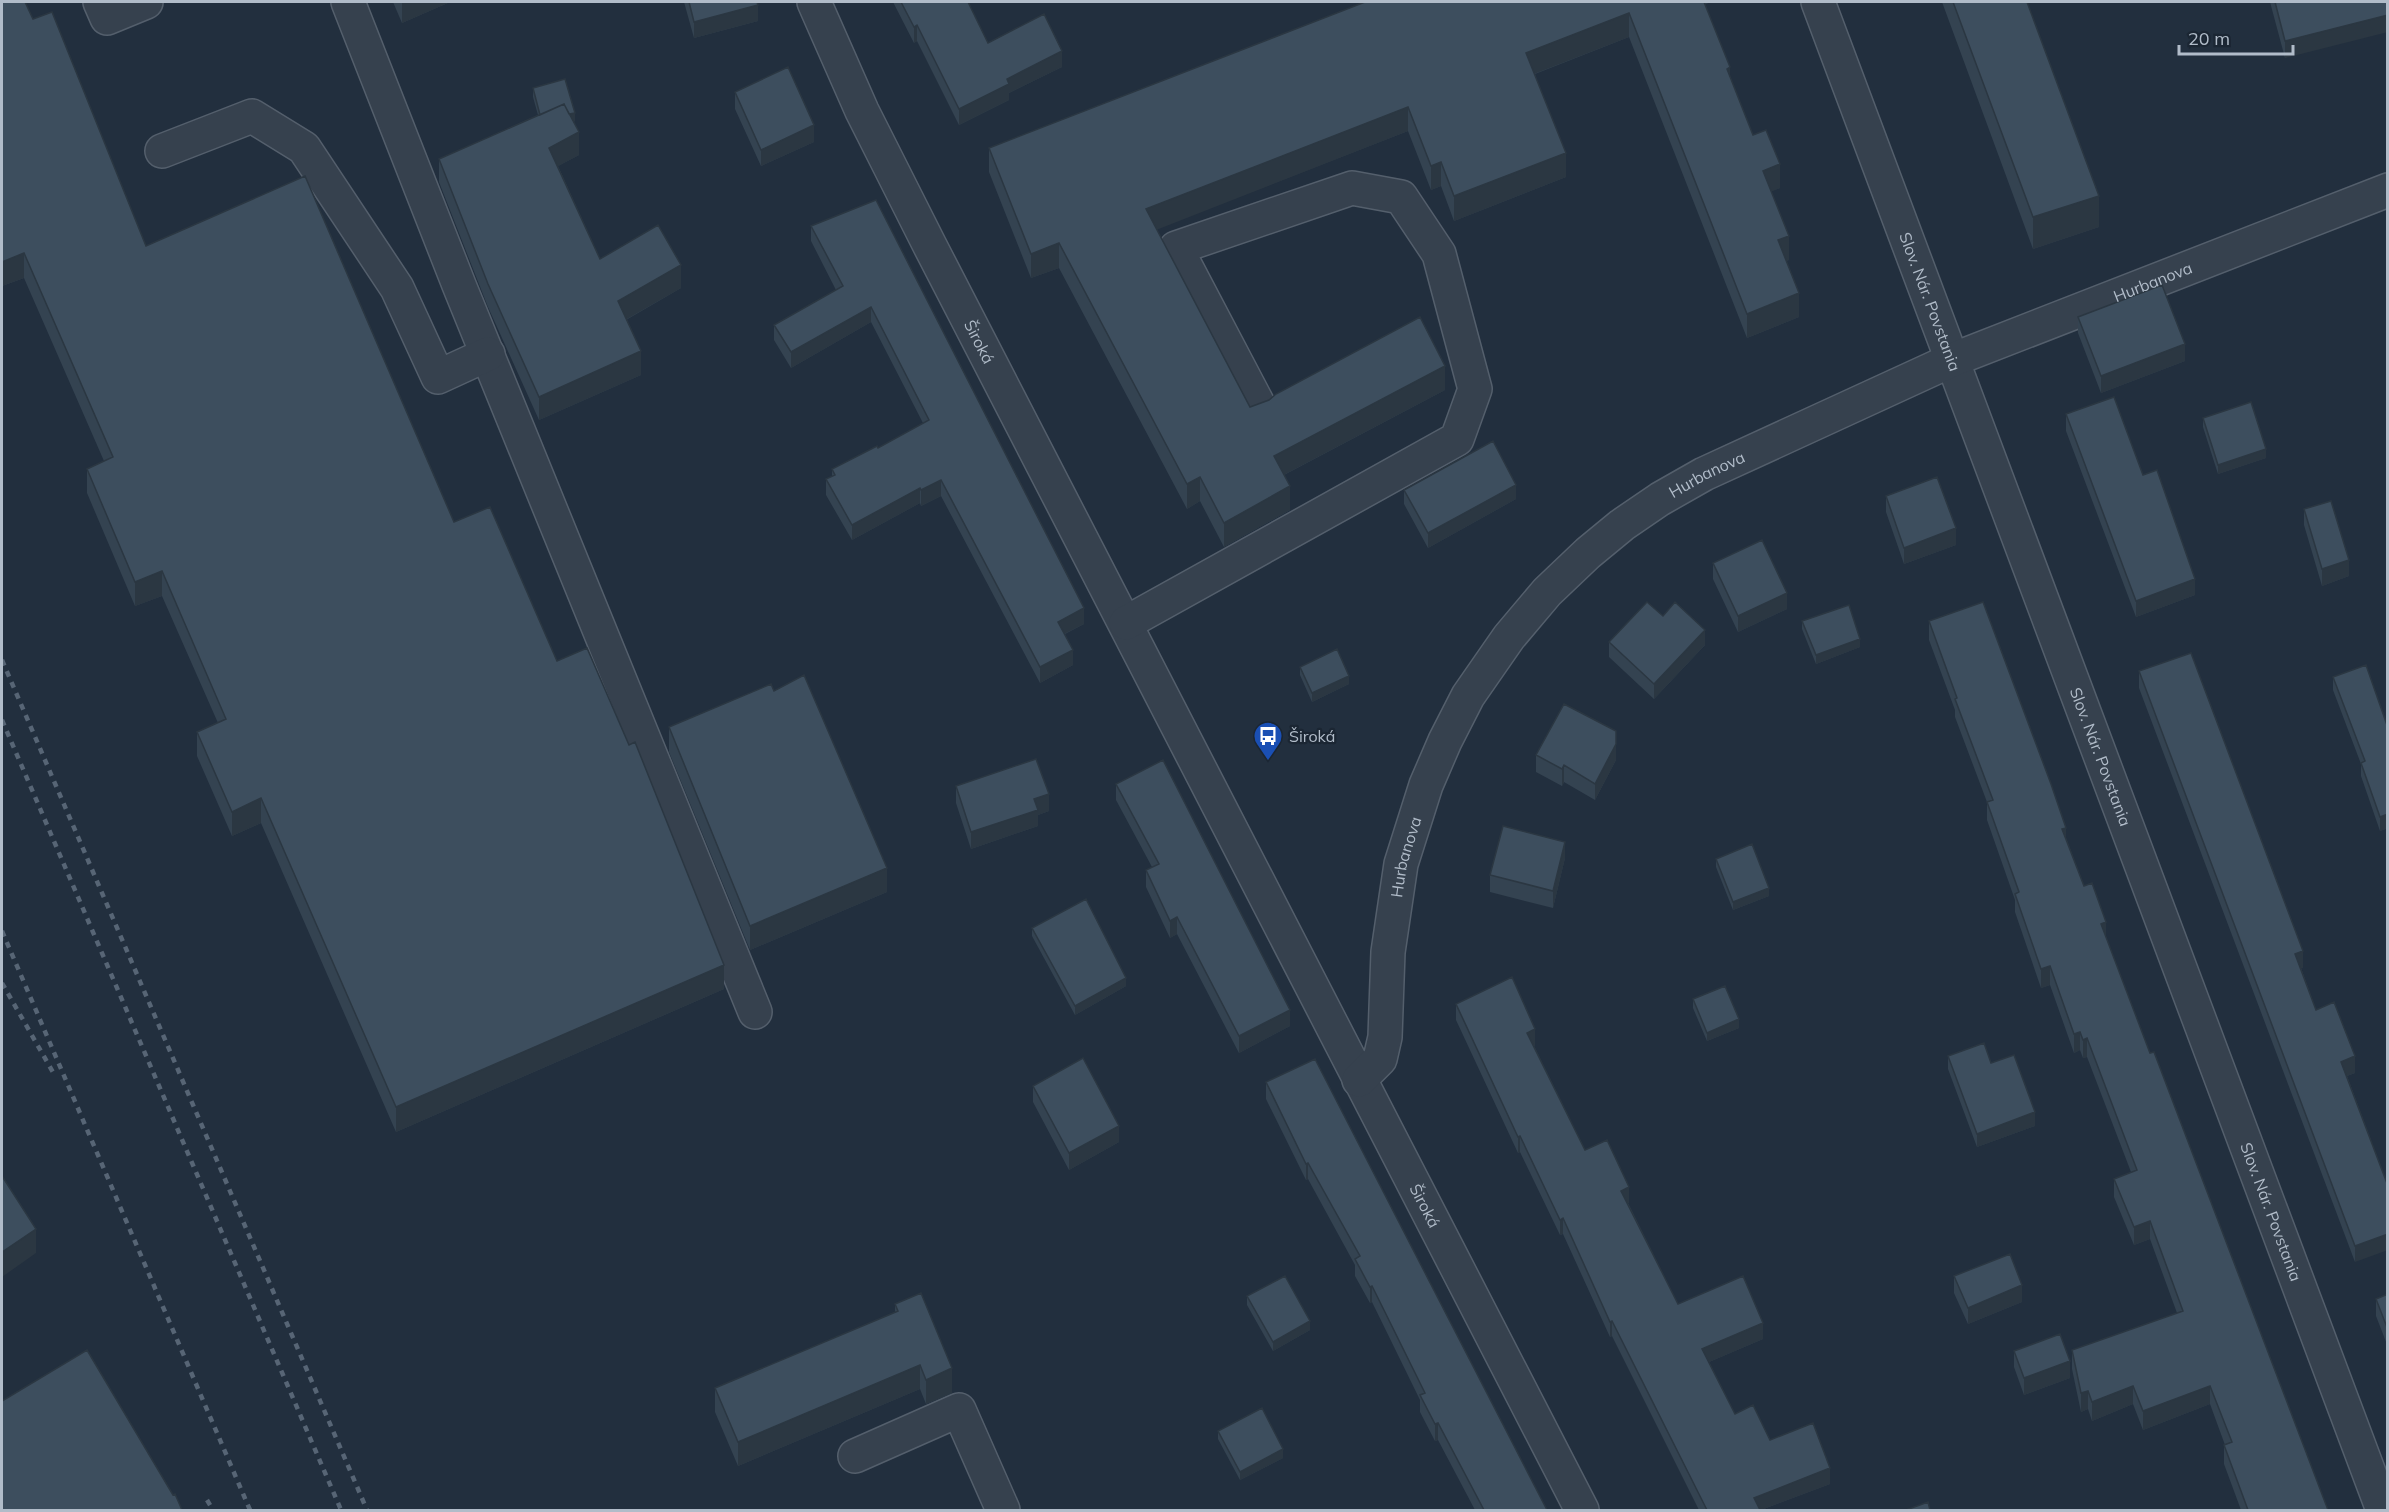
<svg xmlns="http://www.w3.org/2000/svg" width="2389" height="1512" font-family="Mulish,sans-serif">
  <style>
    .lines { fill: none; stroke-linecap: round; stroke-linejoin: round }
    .minor-casing { stroke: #545f6c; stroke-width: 36 }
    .minor { stroke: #36414e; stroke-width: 33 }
    .rail { stroke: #576575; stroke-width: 4.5; stroke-dasharray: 6 6; stroke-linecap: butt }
    .wall { fill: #344351 }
    .shaded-wall { fill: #2b3742 }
    .building { fill: #3d4e5e; stroke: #2b3742; stroke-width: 1.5 }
    .labels { text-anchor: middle; stroke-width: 4.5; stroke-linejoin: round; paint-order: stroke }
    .street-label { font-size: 16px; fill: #b1bcc9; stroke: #1b2633 }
    .poi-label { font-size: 16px; fill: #b1bcc9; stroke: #1b2633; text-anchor: start }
  </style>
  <rect width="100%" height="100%" fill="#222f3e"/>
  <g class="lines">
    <g class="minor-casing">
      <g id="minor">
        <path d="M100 2 107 18 146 2"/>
        <path d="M348 2 459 285 755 1012"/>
        <path id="s1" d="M814 2 862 111 929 244 1582 1510"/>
        <path id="s2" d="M1818 2 2383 1510"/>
        <path d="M162 151 252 116 304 148 397 288 438 377 488 354"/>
        <path d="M1126 623 1457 439 1475 389 1439 254 1401 197 1352 188 1176 248 1260 408"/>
        <path id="s3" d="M1359 1080 1380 1059 1385 1037 1388 952 1401 864 1426 785 1445 741 1468 696 1509 637 1547 592 1588 553 1622 525 1660 499 1704 474 1952 360 2388 190"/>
        <path d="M855 1456 959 1410 1003 1510"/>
      </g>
    </g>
    <use href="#minor" class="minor"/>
    <path class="rail" d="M2 660 367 1510
      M2 720 341 1510
      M2 931 250 1510
      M2 983 54 1074
      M207 1500 213 1510"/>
  </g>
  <path class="wall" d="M2 2 33 19 146 246 454 522 557 661 724 989 396 1132 261 823 232 836 197 756V732L218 723 162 596 135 606 87 493V469L104 461 24 278 2 286Z
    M393 2H450L402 23Z
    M684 2H757L758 21 694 38Z
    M893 2H968L988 43 1062 67 1009 93V100L959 125 917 41 914 43Z
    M1365 2H1712L1705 4 1730 78 1753 135 1780 188 1771 191 1789 260 1786 261 1799 317 1747 338 1629 37 1535 74 1566 177 1454 221 1441 186 1431 190 1408 131 1156 229 1250 407 1445 390 1284 475 1290 510 1224 547 1200 501 1187 509 1059 268 1031 278 989 172V148Z
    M1942 2H2027L2099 227 2033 249Z
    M2270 2H2388L2285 58Z
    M533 88 575 121 573 122 579 155 558 166 600 259 681 288 626 320 641 375 539 420 488 307 439 182V159L538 115 533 97Z
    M735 92 814 142 761 166 735 109Z
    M876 200 1084 624 1065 634 1073 665 1040 683 941 496 921 506 920 503 852 540 826 495V479L832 476V469L878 448 923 423 871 322 791 368 774 340V325L836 290 811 241V226Z
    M2078 317 2185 361 2101 393 2078 333Z
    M2066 414 2143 475 2195 595 2136 617 2066 431Z
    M2203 418 2266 458 2218 474 2203 427Z
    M1404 490 1516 499 1428 548 1404 504Z
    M1886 496 1956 545 1904 564 1886 512Z
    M2304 509 2349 576 2322 586 2304 525Z
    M1713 563 1787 609 1738 632 1713 579Z
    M1663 616 1705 645 1654 699 1609 657V642Z
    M1802 621 1860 647 1816 664 1802 629Z
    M1929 621 2066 838 2084 886 2106 937 2150 1053 2328 1510H2241L2224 1464V1445H2225L2210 1404 2143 1430 2133 1404 2092 1421 2088 1409 2081 1412 2072 1369V1350L2177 1313 2150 1239 2134 1245 2114 1197V1179L2131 1172 2087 1057 2083 1058 2080 1050 2074 1053 2050 985 2041 988 2015 912V900L1987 820V802L1955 717V710L1929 640Z
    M1300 667 1349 684 1312 702 1300 675Z
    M2139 671 2303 968H2301L2316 1010 2355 1073 2347 1076 2388 1186 2355 1262 2139 688Z
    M2333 677 2388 728V828L2380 831 2361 776V764L2333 690Z
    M774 691 887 892 750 950 669 752V727Z
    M1536 755 1616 760 1595 800 1564 782 1562 786 1536 772Z
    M1116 784 1290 1026 1239 1053 1177 934 1170 938 1146 887V870L1152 867 1116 800Z
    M956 786 1049 811 1038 815V826L971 849 956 803Z
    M1565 858 1553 908 1490 892V875Z
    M1716 859 1769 896 1733 910 1716 867Z
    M1032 928 1126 986 1075 1015 1032 936Z
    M1693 999 1739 1028 1707 1041 1693 1008Z
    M1456 1004 1535 1045 1534 1046 1585 1150 1629 1203H1628L1678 1304 1763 1339 1709 1362 1735 1414 1830 1484 1761 1510H1699L1612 1336 1610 1337 1563 1234 1560 1235 1520 1152 1518 1153 1456 1020Z
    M1948 1056 1991 1063 2035 1126 1977 1147 1948 1069Z
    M1266 1082 1547 1510H1475L1438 1440 1435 1441 1420 1412V1400L1372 1302 1370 1303 1355 1276V1265L1308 1179 1306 1180 1266 1099Z
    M1033 1086 1119 1142 1069 1170 1033 1102Z
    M1954 1276 2022 1302 1968 1324 1954 1293Z
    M2388 1294V1347L2376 1316V1299Z
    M1247 1296 1310 1330 1273 1351 1247 1305Z
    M895 1304 952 1393 926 1404 920 1389 738 1466 715 1412V1388L895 1312Z
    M2014 1351 2070 1378 2024 1395 2014 1367Z
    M1218 1431 1283 1458 1240 1480 1218 1439Z"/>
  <path class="shaded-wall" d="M402 2H450L402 23Z
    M758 5V21L694 38V22Z
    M1629 13V37L1526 77V53Z
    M2388 15V32L2285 58V41Z
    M917 25V41L914 43V27Z
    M1062 51V67L1009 93V100L959 125V109L1007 79Z
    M1730 67V91L1727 69Z
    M1408 107V131L1146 234V209Z
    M575 113V121L543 130V122Z
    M814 125V142L761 166V150Z
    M579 132V155L549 171V148Z
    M1566 153V177L1454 221V196Z
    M1441 162V186L1431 190V166Z
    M1780 164V188L1763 195V171Z
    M2099 196V227L2033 249V217Z
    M1789 236V260L1778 264V240Z
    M1059 243V268L1031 278V254Z
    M24 253V278L2 286V262Z
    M681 265V288L618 324V301Z
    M1799 293V317L1747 338V314Z
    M871 307V322L791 368V352Z
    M2185 344V361L2101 393V376Z
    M641 351V375L539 420V397Z
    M1445 366V390L1274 480V456Z
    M2266 449V458L2218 474V465Z
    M1200 477V501L1187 509V484Z
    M941 480V496L921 506V490Z
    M1516 485V499L1428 548V533Z
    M1290 486V510L1224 547V523Z
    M920 488V503L852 540V525Z
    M1956 528V545L1904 564V548Z
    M2349 560V576L2322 586V569Z
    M162 571V596L135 606V582Z
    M2195 579V595L2136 617V601Z
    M1787 593V609L1738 632V616Z
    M1084 608V624L1058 637V622Z
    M1705 630V645L1654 699V684Z
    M1860 639V647L1816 664V655Z
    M1073 650V665L1040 683V667Z
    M1349 676V684L1312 702V693Z
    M1616 744V760L1595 800V784Z
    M1564 765V782L1562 786V769Z
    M1049 794V811L1038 815V826L971 849V832L1034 799Z
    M261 798V823L232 836V812Z
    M2388 814V828L2380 831V817Z
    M2066 828V846L2062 829Z
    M1565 842V858L1553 908V891Z
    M887 868V892L750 950V926Z
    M1769 888V896L1733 910V902Z
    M1177 917V934L1170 938V921Z
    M2106 922V941L2101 924Z
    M2303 951V968L2295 970V954Z
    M724 965V989L396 1132V1107Z
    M2050 966V985L2041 988V969Z
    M1126 978V986L1075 1015V1006Z
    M1290 1010V1026L1239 1053V1036Z
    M1739 1019V1028L1707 1041V1033Z
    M1535 1029V1045L1527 1049V1033Z
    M2080 1032V1050L2074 1053V1034Z
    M2087 1038V1057L2083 1058V1040Z
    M2355 1056V1073L2341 1078V1062Z
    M2035 1112V1126L1977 1147V1134Z
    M1119 1126V1142L1069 1170V1153Z
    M1520 1136V1152L1518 1153V1137Z
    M1308 1163V1179L1306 1180V1164Z
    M1629 1187V1203L1621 1206V1191Z
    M1563 1218V1234L1560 1235V1220Z
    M2150 1221V1239L2134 1245V1227Z
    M36 1229V1253L2 1277V1252Z
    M2388 1234V1250L2355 1262V1246Z
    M2022 1285V1302L1968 1324V1308Z
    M1372 1286V1302L1370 1303V1287Z
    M1310 1321V1330L1273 1351V1342Z
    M1612 1321V1336L1610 1337V1322Z
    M1763 1323V1339L1702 1365V1349Z
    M2070 1361V1378L2024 1395V1378Z
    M920 1365V1389L738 1466V1442Z
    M952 1368V1393L926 1404V1380Z
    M2133 1386V1404L2092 1421V1402Z
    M2210 1386V1404L2143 1430V1411Z
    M2088 1391V1409L2081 1412V1393Z
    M1438 1423V1440L1435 1441V1424Z
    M1283 1449V1458L1240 1480V1472Z
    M1830 1468V1484L1761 1510H1754V1498Z"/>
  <path class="building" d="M2 2H25L33 19 52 12 146 246 305 176 454 522 490 507 557 661 587 648 629 745 635 742 724 965 396 1107 261 798 232 812 197 732 226 719 162 571 135 582 87 469 113 457 24 253 2 262Z
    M689 2H757L758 5 694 22Z
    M901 2H968L988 43 1044 14 1062 51 1007 79 1009 84 959 109 917 25 914 27Z
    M1365 2H1704L1730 67 1727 69 1753 135 1766 130 1780 164 1763 171 1789 236 1778 240 1799 293 1747 314 1629 13 1526 53 1566 153 1454 196 1441 162 1431 166 1408 107 1146 209 1250 407 1269 400 1276 394 1420 317 1445 366 1274 456 1290 486 1224 523 1200 477 1187 484 1059 243 1031 254 989 148Z
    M1953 2H2027L2099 196 2033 217Z
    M2275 2H2388V15L2285 41Z
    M788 67 814 125 761 150 735 92Z
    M565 79 575 113 569 114 564 104 540 115 533 88Z
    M564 104 579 132 549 148 600 259 658 225 681 265 618 301 641 351 539 397 488 284 439 159Z
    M876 200 1084 608 1058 622 1073 650 1040 667 941 480 921 490 920 488 852 525 826 479 835 475 832 469 877 446 878 448 929 420 871 307 791 352 774 325 843 286 811 226Z
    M2162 285 2185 344 2101 376 2078 317Z
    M2114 397 2143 475 2157 470 2195 579 2136 601 2066 414Z
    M2251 402 2266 449 2218 465 2203 418Z
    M1493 441 1516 485 1428 533 1404 490Z
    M1937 477 1956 528 1904 548 1886 496Z
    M2331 501 2349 560 2322 569 2304 509Z
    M1762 540 1787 593 1738 616 1713 563Z
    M1647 602 1663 616 1675 602 1705 630 1654 684 1609 642Z
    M1983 602 2051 784 2066 828 2062 829 2084 886 2092 883 2106 922 2101 924 2150 1053 2154 1052 2328 1510H2248L2224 1445 2232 1442 2210 1386 2143 1411 2133 1386 2092 1402 2088 1391 2081 1393 2072 1350 2183 1311 2150 1221 2134 1227 2114 1179 2137 1170 2087 1038 2083 1040 2080 1032 2074 1034 2050 966 2041 969 2015 894 2019 892 1987 802 1993 800 1955 699 1957 698 1929 621Z
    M1849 605 1860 639 1816 655 1802 621Z
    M1337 649 1349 676 1312 693 1300 667Z
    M2191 653 2303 951 2295 954 2316 1010 2334 1002 2355 1056 2341 1062 2388 1186V1234L2355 1246 2139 671Z
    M2366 665 2388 728V814L2380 817 2361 763 2365 761 2333 677Z
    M804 675 887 868 750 926 669 727 771 684 774 691Z
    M1564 704 1616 731V744L1595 784 1564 765 1562 769 1536 755Z
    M1036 759 1049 794 1034 799 1038 810 971 832 956 786Z
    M1163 760 1290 1010 1239 1036 1177 917 1170 921 1146 870 1159 864 1116 784Z
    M1503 826 1565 842 1553 891 1490 875Z
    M1752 844 1769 888 1733 902 1716 859Z
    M1086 899 1126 978 1075 1006 1032 928Z
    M1512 977 1535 1029 1527 1033 1585 1150 1607 1140 1629 1187 1621 1191 1678 1304 1743 1276 1763 1323 1702 1349 1735 1414 1753 1405 1770 1440 1813 1423 1830 1468 1754 1498 1760 1510H1707L1612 1321 1610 1322 1563 1218 1560 1220 1520 1136 1518 1137 1456 1004Z
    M1725 986 1739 1019 1707 1033 1693 999Z
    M1984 1043 1991 1063 2014 1055 2035 1112 1977 1134 1948 1056Z
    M1083 1058 1119 1126 1069 1153 1033 1086Z
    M1315 1059 1547 1510H1484L1438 1423 1435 1424 1420 1395 1425 1393 1372 1286 1370 1287 1355 1259 1360 1256 1308 1163 1306 1164 1266 1082Z
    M2 1176 36 1229 2 1252Z
    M2010 1254 2022 1285 1968 1308 1954 1276Z
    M1285 1276 1310 1321 1273 1342 1247 1296Z
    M921 1293 952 1368 926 1380 920 1365 738 1442 715 1388 898 1311 895 1304Z
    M2388 1294V1330L2376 1299Z
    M2060 1334 2070 1361 2024 1378 2014 1351Z
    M87 1350 173 1495 175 1494 182 1510H2V1401Z
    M1262 1408 1283 1449 1240 1472 1218 1431Z
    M1928 1502 1930 1510H1906Z"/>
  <defs>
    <g id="bus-pin" transform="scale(1.5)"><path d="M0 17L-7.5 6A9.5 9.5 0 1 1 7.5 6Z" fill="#1a4fb4" stroke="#1b2633"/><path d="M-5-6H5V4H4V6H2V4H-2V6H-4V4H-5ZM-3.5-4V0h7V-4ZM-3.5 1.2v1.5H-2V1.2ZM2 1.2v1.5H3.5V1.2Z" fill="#fff"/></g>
  </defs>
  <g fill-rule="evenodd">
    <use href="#bus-pin" x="1268" y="736"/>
  </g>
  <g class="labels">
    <g class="street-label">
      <text dy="6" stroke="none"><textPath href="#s3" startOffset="1224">Hurbanova</textPath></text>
      <text dy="6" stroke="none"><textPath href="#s2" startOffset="320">Slov. Nár. Povstania</textPath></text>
      <text dy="6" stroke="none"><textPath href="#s1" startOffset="378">Široká</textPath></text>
      <text dy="6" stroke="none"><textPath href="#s3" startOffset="738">Hurbanova</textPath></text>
      <text dy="6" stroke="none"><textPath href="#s2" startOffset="806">Slov. Nár. Povstania</textPath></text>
      <text dy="6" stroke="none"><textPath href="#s3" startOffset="234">Hurbanova</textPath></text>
      <text dy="6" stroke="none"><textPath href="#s1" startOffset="1350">Široká</textPath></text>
      <text dy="6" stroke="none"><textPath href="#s2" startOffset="1292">Slov. Nár. Povstania</textPath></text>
    </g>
    <g class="poi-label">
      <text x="1289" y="742">Široká</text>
    </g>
  </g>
  <rect width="2389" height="1512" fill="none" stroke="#b1bcc9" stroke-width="6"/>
  <path d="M2179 45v9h114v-9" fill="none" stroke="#b1bcc9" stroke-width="3"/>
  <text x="2188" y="45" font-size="18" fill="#b1bcc9" stroke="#1b2633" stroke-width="4.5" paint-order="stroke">20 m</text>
</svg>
